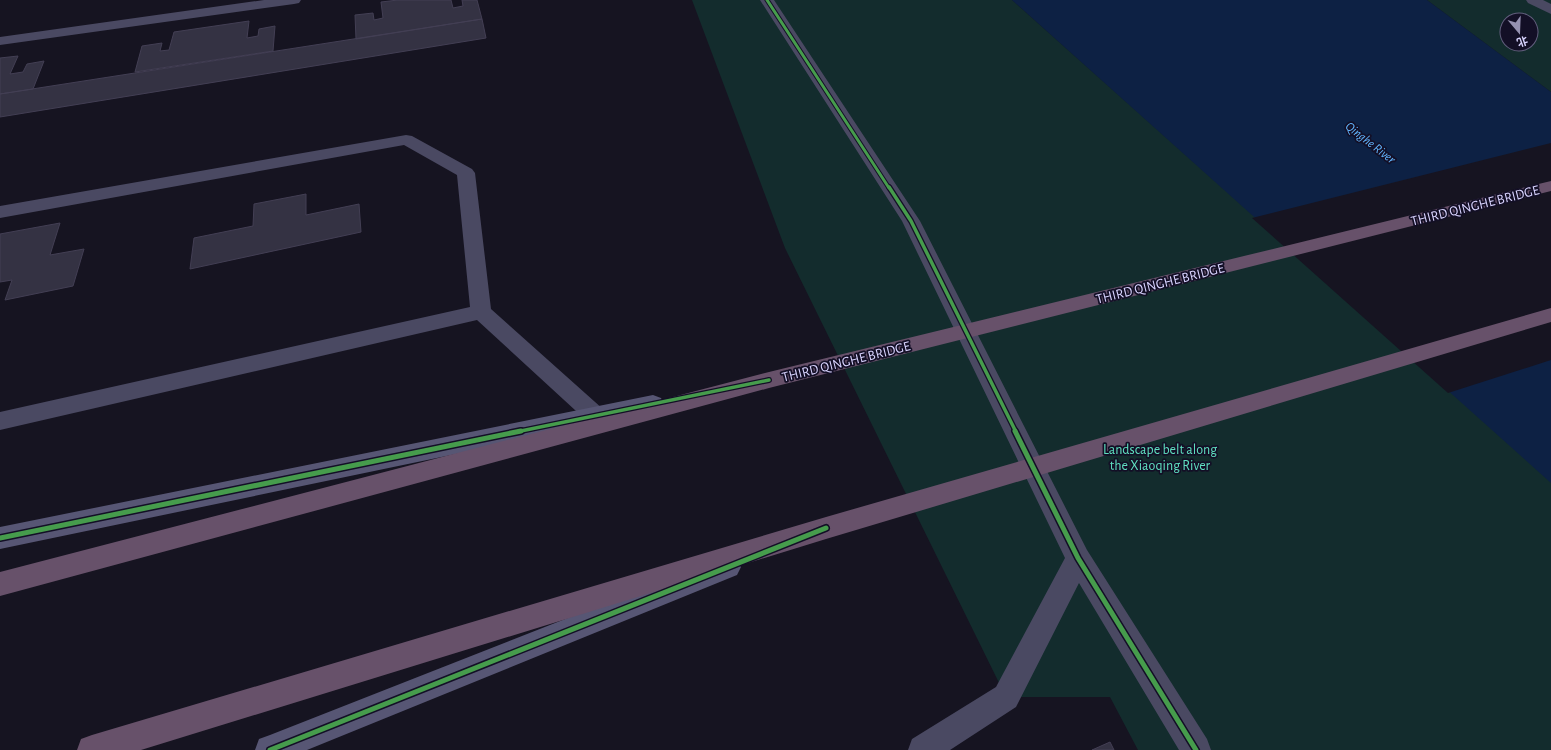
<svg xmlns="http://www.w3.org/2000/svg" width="1551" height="750" font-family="'Alegreya Sans','Noto Sans SC',sans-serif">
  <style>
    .green { fill: #132c2d; fill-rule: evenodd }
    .water { fill: #0d2144 }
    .pier { fill: #161421 }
    .building { fill: #343243; stroke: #433f54 }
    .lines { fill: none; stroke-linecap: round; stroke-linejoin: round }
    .lane { fill: #4a4962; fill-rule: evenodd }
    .street { fill: #4a4962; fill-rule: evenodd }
    .secondary { fill: #575674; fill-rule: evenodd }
    .highway { fill: #67516a; fill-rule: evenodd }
    .cycleway-far2-casing { stroke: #130f26; stroke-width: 5 }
    .cycleway-far1-casing { stroke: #130f26; stroke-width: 6 }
    .cycleway-casing { stroke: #130f26; stroke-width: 8 }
    .cycleway-far2 { stroke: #469c4c; stroke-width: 3 }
    .cycleway-far1 { stroke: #469c4c; stroke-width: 3.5 }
    .cycleway { stroke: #469c4c; stroke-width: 5 }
    .labels { text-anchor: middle; stroke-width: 3.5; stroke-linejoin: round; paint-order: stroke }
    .far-water-label { font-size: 13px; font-style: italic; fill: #62b6ff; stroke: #130f26 }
    .street-label { font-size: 14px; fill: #d9d4ff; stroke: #130f26 }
    .park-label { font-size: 14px; fill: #5fe0c0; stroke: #130f26 }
  </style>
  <rect width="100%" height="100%" fill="#161421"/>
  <path class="green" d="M692 0H1012L1551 481V750H1138L1110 697H1006L785 248Z
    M1427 0H1551V92ZM1507 20H1531V44H1507Z"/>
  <path class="water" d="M1012 0H1427L1551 92V483Z"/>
  <path class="pier" d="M1551 143V360L1448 393 1252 218Z"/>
  <path class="building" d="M398 0H451L453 8 463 6 462 0H477L482 19 356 39 355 15 373 13 374 20 383 18 381 2Z
    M482 19 486 38 0 117V94Z
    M249 21 247 38 258 36 259 29 275 26 273 51 135 72 142 46 162 43 160 51 169 50 174 32Z
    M18 56 10 74 23 72 27 64 44 61 33 89 0 94V58Z
    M306 194V215L359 204 361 232 190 269 194 238 253 226 254 204Z
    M60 223 50 255 84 249 73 286 5 300 12 280 0 282V234Z
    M1110 742 1114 750H1092Z"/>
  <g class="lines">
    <path class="lane" d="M406 135 412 136 472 169 475 173 491 309 604 410 607 416 604 422 596 425 588 422 477 320 0 430V412L470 307 457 175 404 145 0 218V206Z"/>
    <path class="street" d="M264 0H301L299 3 294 4 0 45V37Z
      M760 0H774L920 221 1087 550 1207 739 1211 750H1179L1079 583 1016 707 950 750H908L912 739 996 687 1065 558 902 221Z
      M1526 0H1543L1551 4V14L1528 3Z"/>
    <path class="secondary" d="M653 395 661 398 664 404 661 410 653 413 0 549V527Z
      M728 555 737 559 741 567 737 575 307 750H255L259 739 270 735Z"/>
    <path class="highway" d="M1551 181V191L769 388 0 596V572L769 372Z
      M1551 308V322L826 539 141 750H77L81 739 92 735 826 517Z"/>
    <g class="cycleway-far2-casing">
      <path id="cycleway-far2" d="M767 0 889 188"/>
    </g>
    <g class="cycleway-far1-casing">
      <path id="cycleway-far1" d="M889 187 911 221 1016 432
        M516 432 769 380"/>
    </g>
    <g class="cycleway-casing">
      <path id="cycleway" d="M1015 431 1078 558 1196 750
        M0 538 521 431
        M270 750 826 528"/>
    </g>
    <use href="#cycleway-far2" class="cycleway-far2"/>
    <use href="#cycleway-far1" class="cycleway-far1"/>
    <use href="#cycleway" class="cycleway"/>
  </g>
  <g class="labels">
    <g class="far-water-label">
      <text transform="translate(1371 142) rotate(38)" y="5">Qinghe River</text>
    </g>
    <g class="street-label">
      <text transform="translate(1475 205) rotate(-14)" y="5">THIRD QINGHE BRIDGE</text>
      <text transform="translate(1160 283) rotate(-14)" y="5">THIRD QINGHE BRIDGE</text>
      <text transform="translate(846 361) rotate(-14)" y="5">THIRD QINGHE BRIDGE</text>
    </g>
    <g class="park-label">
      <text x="1160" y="454">Landscape belt along<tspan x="1160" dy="16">the Xiaoqing River</tspan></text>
    </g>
  </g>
  <g transform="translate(1519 32) rotate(161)"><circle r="19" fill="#130f26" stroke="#625e7d"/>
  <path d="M0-3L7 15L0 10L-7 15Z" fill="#9591b1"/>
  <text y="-6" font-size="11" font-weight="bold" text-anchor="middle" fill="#d9d4ff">北</text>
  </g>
</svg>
